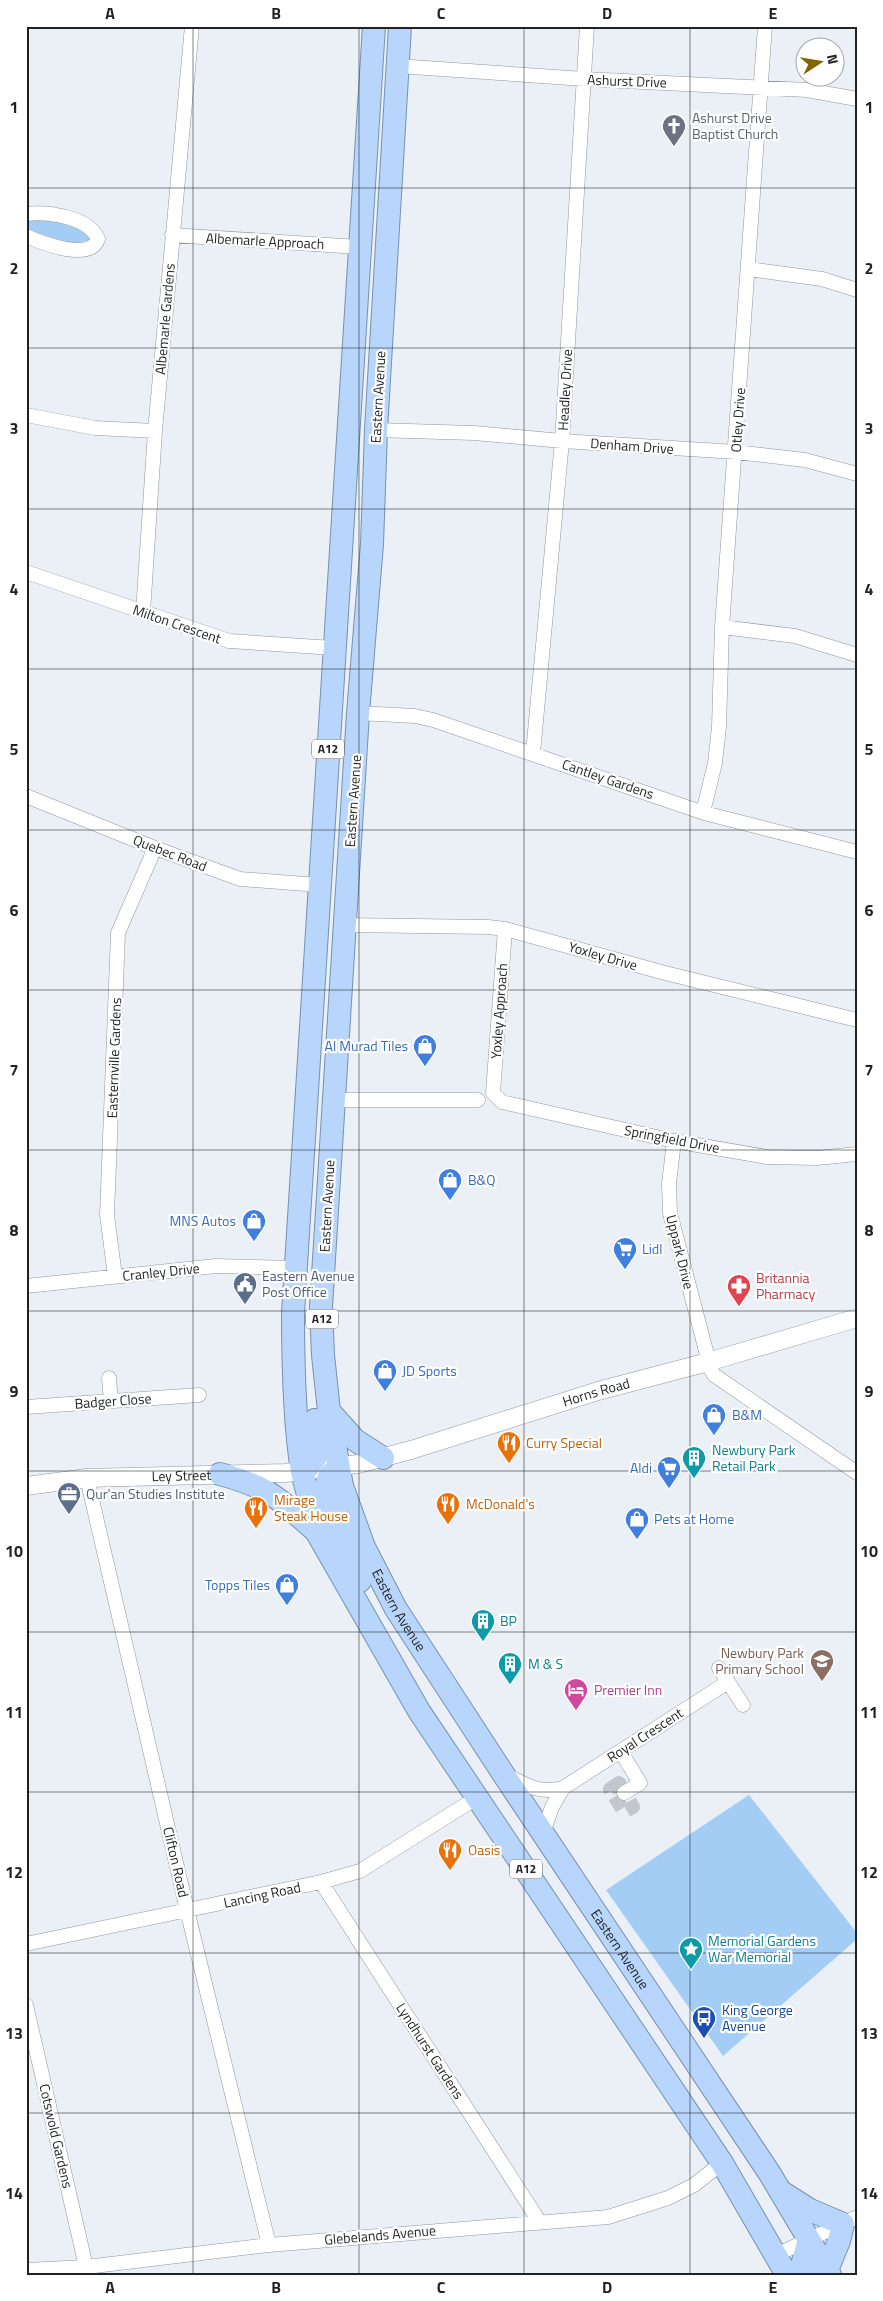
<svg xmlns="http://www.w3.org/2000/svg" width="883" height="2301" font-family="'Titillium Web',sans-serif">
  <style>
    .green { fill: #a4cdf5 }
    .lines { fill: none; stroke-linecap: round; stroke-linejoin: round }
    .minor-tunnel { stroke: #c1c7cc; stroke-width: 14; stroke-dasharray: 14 7; stroke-linecap: butt }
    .minor-casing { stroke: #91969c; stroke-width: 15 }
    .tertiary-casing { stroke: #91969c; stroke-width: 19 }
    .trunk-casing { stroke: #7790af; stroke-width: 24 }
    .minor { stroke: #fff; stroke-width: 14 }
    .tertiary { stroke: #fff; stroke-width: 18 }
    .trunk { stroke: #b8d6fc; stroke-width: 22 }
    .grid { fill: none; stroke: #1f2123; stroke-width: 1; stroke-opacity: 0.55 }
    .labels { text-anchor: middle; stroke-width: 4.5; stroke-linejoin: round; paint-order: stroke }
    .shield { fill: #fff; stroke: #626465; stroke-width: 1 }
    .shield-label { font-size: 12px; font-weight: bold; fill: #1f2123 }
    .street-label { font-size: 14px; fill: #1f2123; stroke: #fff }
    .worship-label { font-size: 14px; fill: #5b616d; stroke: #fff; text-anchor: start }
    .shop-label { font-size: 14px; fill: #366cbe; stroke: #fff; text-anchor: start }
    .service-label { font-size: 14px; fill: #4e5e75; stroke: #fff; text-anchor: start }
    .health-label { font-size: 14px; fill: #be3a42; stroke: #fff; text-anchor: start }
    .food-label { font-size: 14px; fill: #c56008; stroke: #fff; text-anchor: start }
    .culture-label { font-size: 14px; fill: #0d838f; stroke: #fff; text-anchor: start }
    .education-label { font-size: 14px; fill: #785e54; stroke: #fff; text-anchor: end }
    .hotel-label { font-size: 14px; fill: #b23c85; stroke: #fff; text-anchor: start }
    .transit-label { font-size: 14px; fill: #164399; stroke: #fff; text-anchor: start }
    .neatline { fill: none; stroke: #1f2123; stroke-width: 2 }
    .grid-label { font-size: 16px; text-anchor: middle; font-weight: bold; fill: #1f2123 }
  </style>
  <rect width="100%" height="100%" fill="#eaf0f6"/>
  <path class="green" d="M56 220 82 230 90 237 89 240 70 245 26 231 27 220Z
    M749 1795 857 1933V1939L723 2056 606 1890Z"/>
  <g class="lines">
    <path class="minor-tunnel" d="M619 1783 633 1807 624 1812 610 1789Z"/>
    <g class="minor-casing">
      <path id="minor" d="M397 66 584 79 807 90 857 99
        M26 214C47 211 89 217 98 239 90 262 42 243 26 236
        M172 235 359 247
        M748 269 822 279 857 290
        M26 415 95 428 155 431
        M376 430 474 433 562 441 736 452 805 460 857 474
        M26 572 229 641 334 648
        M143 612 155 431 192 26
        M722 627 795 636 857 655
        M358 713 415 716 433 720 704 813 857 852
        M533 753 562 441 587 26
        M26 796 155 848 240 879 319 885
        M703 812 715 763 719 727 722 627 765 26
        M345 925 488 927 505 929 665 973 857 1020
        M505 929 493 1093 502 1102 674 1141 767 1157 817 1158 857 1154
        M334 1100H478
        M674 1141 669 1184 670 1213 711 1370 714 1375 857 1473
        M115 1276 107 1215 118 933 155 848
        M26 1286 216 1266 296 1268
        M109 1378 111 1401
        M26 1407 199 1395
        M87 1478 187 1910 269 2245
        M719 1668 743 1705
        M621 1752 640 1783 624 1793
        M507 1775C527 1786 540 1794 563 1788L552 1807 543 1833
        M563 1788 728 1682
        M321 1882 539 2221
        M26 1944 321 1882 360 1871 478 1797
        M26 2005 86 2267
        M776 2255 857 2217
        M26 2270 86 2267 269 2245 608 2217 668 2198 694 2185 722 2163"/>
    </g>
    <g class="tertiary-casing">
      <g id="tertiary">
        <path id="s1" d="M26 1486 87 1478 285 1473 358 1464 411 1450 598 1391 708 1362 857 1318"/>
      </g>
    </g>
    <g class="trunk-casing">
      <g id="trunk">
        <path d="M374 26 293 1313C293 1364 294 1421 302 1471 306 1491 314 1510 316 1531L419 1711 722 2163 787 2275"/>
        <path id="s2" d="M400 26 376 430 372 544 358 713 321 1307 323 1355 329 1411 342 1486 364 1547 396 1609 502 1772 770 2174 830 2275"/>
        <path d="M329 1411 355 1440 383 1458"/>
        <path d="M338 1468C333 1472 328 1476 327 1483 321 1504 349 1561 360 1581"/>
        <path d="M302 1471C324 1458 318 1441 315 1420"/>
        <path d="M220 1474C269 1487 279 1499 316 1531"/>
        <path d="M783 2193 810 2210 843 2224 839 2241 827 2270"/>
        <path d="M808 2275 802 2265 809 2240"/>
      </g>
    </g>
    <use href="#minor" class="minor"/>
    <use href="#tertiary" class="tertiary"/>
    <use href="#trunk" class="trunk"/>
  </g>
  <path class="grid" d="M193 26V2275M359 26V2275M524 26V2275M690 26V2275M26 188H857M26 348H857M26 509H857M26 669H857M26 830H857M26 990H857M26 1150H857M26 1311H857M26 1471H857M26 1632H857M26 1792H857M26 1953H857M26 2113H857"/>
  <defs>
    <g id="church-pin" transform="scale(1.25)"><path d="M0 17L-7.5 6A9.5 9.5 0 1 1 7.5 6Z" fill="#6b7280" stroke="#fff"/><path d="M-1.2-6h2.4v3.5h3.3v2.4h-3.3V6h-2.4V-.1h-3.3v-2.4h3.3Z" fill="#fff"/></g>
    <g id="shop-pin" transform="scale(1.25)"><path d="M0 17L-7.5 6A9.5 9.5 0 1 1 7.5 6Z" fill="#3f7fe0" stroke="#fff"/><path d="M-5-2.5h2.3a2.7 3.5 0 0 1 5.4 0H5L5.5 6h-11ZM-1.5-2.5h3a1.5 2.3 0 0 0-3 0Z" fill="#fff"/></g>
    <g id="supermarket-pin" transform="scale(1.25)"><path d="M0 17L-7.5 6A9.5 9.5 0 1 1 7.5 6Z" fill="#3f7fe0" stroke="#fff"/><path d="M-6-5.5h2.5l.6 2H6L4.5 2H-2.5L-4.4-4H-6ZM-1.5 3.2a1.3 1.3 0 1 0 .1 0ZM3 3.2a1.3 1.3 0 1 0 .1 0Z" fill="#fff"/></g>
    <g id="civic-pin" transform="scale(1.25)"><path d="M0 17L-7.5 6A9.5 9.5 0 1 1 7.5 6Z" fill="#5c6f8a" stroke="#fff"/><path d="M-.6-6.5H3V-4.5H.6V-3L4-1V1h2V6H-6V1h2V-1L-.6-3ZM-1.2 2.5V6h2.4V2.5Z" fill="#fff"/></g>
    <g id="pharmacy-pin" transform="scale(1.25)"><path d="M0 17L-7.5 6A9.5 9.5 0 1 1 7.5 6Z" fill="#e0444e" stroke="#fff"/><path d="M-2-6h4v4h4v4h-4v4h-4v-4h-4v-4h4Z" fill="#fff"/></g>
    <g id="restaurant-pin" transform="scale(1.25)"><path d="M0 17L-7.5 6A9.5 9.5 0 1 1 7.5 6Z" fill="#e8710a" stroke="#fff"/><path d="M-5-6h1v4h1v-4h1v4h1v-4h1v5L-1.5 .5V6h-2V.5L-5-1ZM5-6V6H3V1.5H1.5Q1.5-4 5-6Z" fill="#fff"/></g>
    <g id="building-pin" transform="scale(1.25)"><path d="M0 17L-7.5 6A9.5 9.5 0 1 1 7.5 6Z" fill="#0f9aa8" stroke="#fff"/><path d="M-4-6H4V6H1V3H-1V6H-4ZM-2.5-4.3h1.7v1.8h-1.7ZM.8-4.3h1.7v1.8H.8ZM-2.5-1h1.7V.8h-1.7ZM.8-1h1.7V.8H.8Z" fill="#fff"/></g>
    <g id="office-pin" transform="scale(1.25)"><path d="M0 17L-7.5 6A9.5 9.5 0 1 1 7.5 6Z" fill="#5c6f8a" stroke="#fff"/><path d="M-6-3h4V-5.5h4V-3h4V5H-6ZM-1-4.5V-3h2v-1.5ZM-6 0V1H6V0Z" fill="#fff"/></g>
    <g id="school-pin" transform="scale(1.25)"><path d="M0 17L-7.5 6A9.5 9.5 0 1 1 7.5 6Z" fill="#8d6e63" stroke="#fff"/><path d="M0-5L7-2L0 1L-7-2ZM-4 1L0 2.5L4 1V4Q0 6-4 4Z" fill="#fff"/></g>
    <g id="hotel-pin" transform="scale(1.25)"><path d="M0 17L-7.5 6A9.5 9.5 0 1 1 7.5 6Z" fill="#d1479c" stroke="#fff"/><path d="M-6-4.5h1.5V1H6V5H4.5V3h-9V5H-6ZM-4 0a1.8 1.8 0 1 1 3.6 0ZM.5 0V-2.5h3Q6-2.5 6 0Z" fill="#fff"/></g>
    <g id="sight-pin" transform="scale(1.25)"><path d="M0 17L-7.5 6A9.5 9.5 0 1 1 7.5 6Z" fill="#0f9aa8" stroke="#fff"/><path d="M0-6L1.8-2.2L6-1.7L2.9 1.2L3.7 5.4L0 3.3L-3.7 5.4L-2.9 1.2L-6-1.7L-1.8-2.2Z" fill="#fff"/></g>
    <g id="bus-pin" transform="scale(1.25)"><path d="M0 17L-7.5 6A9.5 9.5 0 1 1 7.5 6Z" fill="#1a4fb4" stroke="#fff"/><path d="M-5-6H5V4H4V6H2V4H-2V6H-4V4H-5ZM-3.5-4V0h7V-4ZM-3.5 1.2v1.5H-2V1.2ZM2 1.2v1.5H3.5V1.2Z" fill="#fff"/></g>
  </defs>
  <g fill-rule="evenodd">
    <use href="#church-pin" x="674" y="126"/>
    <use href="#shop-pin" x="425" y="1046"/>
    <use href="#shop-pin" x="450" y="1180"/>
    <use href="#shop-pin" x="254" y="1221"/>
    <use href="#supermarket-pin" x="625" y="1249"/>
    <use href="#civic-pin" x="245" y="1284"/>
    <use href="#pharmacy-pin" x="739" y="1286"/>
    <use href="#shop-pin" x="385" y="1371"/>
    <use href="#shop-pin" x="714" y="1415"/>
    <use href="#restaurant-pin" x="509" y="1443"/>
    <use href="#building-pin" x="694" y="1458"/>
    <use href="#supermarket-pin" x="669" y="1468"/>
    <use href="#office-pin" x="69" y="1494"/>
    <use href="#restaurant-pin" x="448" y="1504"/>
    <use href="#restaurant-pin" x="256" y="1508"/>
    <use href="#shop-pin" x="637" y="1519"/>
    <use href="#shop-pin" x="287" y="1585"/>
    <use href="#building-pin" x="483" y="1621"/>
    <use href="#school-pin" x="822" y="1661"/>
    <use href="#building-pin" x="510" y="1664"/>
    <use href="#hotel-pin" x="576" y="1690"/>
    <use href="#restaurant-pin" x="450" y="1850"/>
    <use href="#sight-pin" x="691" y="1949"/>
    <use href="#bus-pin" x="704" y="2018"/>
  </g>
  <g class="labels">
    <g class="shield">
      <rect x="312" y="739.5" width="32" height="19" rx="4"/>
      <rect x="306" y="1309.5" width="32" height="19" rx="4"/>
      <rect x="510" y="1859.5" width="32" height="19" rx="4"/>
    </g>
    <g class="shield-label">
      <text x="328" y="753">A12</text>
      <text x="322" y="1323">A12</text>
      <text x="526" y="1873">A12</text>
    </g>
    <g class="street-label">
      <text transform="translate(627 81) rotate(2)" y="5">Ashurst Drive</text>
      <text transform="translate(265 241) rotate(3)" y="5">Albemarle Approach</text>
      <text transform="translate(165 319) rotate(-85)" y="5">Albemarle Gardens</text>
      <text transform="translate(565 390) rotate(-87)" y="5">Headley Drive</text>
      <text transform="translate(378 397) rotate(-87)" y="5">Eastern Avenue</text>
      <text transform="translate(738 420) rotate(-86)" y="5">Otley Drive</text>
      <text transform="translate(632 446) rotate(4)" y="5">Denham Drive</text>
      <text transform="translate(177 624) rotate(19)" y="5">Milton Crescent</text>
      <text transform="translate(608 779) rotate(19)" y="5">Cantley Gardens</text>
      <text transform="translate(353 801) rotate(-86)" y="5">Eastern Avenue</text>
      <text transform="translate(170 853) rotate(21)" y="5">Quebec Road</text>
      <text transform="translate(603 956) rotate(16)" y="5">Yoxley Drive</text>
      <text transform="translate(499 1011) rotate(-86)" y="5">Yoxley Approach</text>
      <text transform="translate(114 1058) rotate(-88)" y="5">Easternville Gardens</text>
      <text transform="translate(672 1139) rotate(11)" y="5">Springfield Drive</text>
      <text transform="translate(327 1206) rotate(-87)" y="5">Eastern Avenue</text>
      <text transform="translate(680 1252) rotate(76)" y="5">Uppark Drive</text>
      <text transform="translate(161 1272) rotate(-6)" y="5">Cranley Drive</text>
      <text dy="5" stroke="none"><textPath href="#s1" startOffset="582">Horns Road</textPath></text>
      <text transform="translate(113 1401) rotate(-4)" y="5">Badger Close</text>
      <text dy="5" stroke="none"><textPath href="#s1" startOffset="156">Ley Street</textPath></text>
      <text dy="5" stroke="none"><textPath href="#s2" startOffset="1601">Eastern Avenue</textPath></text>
      <text transform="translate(645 1735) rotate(-33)" y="5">Royal Crescent</text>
      <text transform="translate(176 1862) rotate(77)" y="5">Clifton Road</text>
      <text transform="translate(262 1895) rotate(-12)" y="5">Lancing Road</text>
      <text dy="5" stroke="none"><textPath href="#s2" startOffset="2006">Eastern Avenue</textPath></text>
      <text transform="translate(430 2051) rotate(57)" y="5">Lyndhurst Gardens</text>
      <text transform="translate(56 2136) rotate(77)" y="5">Cotswold Gardens</text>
      <text transform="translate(380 2235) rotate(-5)" y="5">Glebelands Avenue</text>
    </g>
    <g class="worship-label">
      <text x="692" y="123">Ashurst Drive<tspan x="692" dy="16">Baptist Church</tspan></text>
    </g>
    <g class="shop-label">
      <text x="408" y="1051" text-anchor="end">Al Murad Tiles</text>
      <text x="468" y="1185">B&amp;Q</text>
      <text x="236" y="1226" text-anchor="end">MNS Autos</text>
      <text x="642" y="1254">Lidl</text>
      <text x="402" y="1376">JD Sports</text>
      <text x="732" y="1420">B&amp;M</text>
      <text x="652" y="1473" text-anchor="end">Aldi</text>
      <text x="654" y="1524">Pets at Home</text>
      <text x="270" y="1590" text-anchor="end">Topps Tiles</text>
    </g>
    <g class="service-label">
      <text x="262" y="1281">Eastern Avenue<tspan x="262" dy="16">Post Office</tspan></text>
      <text x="86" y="1499">Qur'an Studies Institute</text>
    </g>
    <g class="health-label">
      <text x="756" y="1283">Britannia<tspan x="756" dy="16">Pharmacy</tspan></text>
    </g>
    <g class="food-label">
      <text x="526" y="1448">Curry Special</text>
      <text x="274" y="1505">Mirage<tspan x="274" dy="16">Steak House</tspan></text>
      <text x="466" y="1509">McDonald's</text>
      <text x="468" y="1855">Oasis</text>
    </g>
    <g class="culture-label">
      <text x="712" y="1455">Newbury Park<tspan x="712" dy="16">Retail Park</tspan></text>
      <text x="500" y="1626">BP</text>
      <text x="528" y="1669">M &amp; S</text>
      <text x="708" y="1946">Memorial Gardens<tspan x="708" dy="16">War Memorial</tspan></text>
    </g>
    <g class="education-label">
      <text x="804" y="1658">Newbury Park<tspan x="804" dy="16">Primary School</tspan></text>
    </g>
    <g class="hotel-label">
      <text x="594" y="1695">Premier Inn</text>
    </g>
    <g class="transit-label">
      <text x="722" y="2015">King George<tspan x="722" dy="16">Avenue</tspan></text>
    </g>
  </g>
  <rect width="883" height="2301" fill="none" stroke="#ffffff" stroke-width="55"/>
  <g transform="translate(820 62) rotate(78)"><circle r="24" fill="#ffffff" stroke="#a5a6a7"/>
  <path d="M0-4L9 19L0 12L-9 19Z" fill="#856400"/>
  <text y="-8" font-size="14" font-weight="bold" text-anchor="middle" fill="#1f2123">N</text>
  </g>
  <rect x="28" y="28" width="828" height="2246" class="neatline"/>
  <g class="grid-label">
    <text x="110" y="19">A</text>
    <text x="276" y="19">B</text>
    <text x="441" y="19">C</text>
    <text x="607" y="19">D</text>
    <text x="773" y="19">E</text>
    <text x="14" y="113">1</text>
    <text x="869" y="113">1</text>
    <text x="14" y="274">2</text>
    <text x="869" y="274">2</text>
    <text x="14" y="434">3</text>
    <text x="869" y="434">3</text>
    <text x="14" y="595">4</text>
    <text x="869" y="595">4</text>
    <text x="14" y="755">5</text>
    <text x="869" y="755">5</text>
    <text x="14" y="916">6</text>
    <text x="869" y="916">6</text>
    <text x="14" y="1076">7</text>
    <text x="869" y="1076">7</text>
    <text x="14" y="1236">8</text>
    <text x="869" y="1236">8</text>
    <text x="14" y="1397">9</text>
    <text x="869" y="1397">9</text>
    <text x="14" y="1557">10</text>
    <text x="869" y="1557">10</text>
    <text x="14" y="1718">11</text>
    <text x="869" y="1718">11</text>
    <text x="14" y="1878">12</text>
    <text x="869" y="1878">12</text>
    <text x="14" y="2039">13</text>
    <text x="869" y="2039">13</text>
    <text x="14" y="2199">14</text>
    <text x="869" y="2199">14</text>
    <text x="110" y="2293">A</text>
    <text x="276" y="2293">B</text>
    <text x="441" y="2293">C</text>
    <text x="607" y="2293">D</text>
    <text x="773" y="2293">E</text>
  </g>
</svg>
